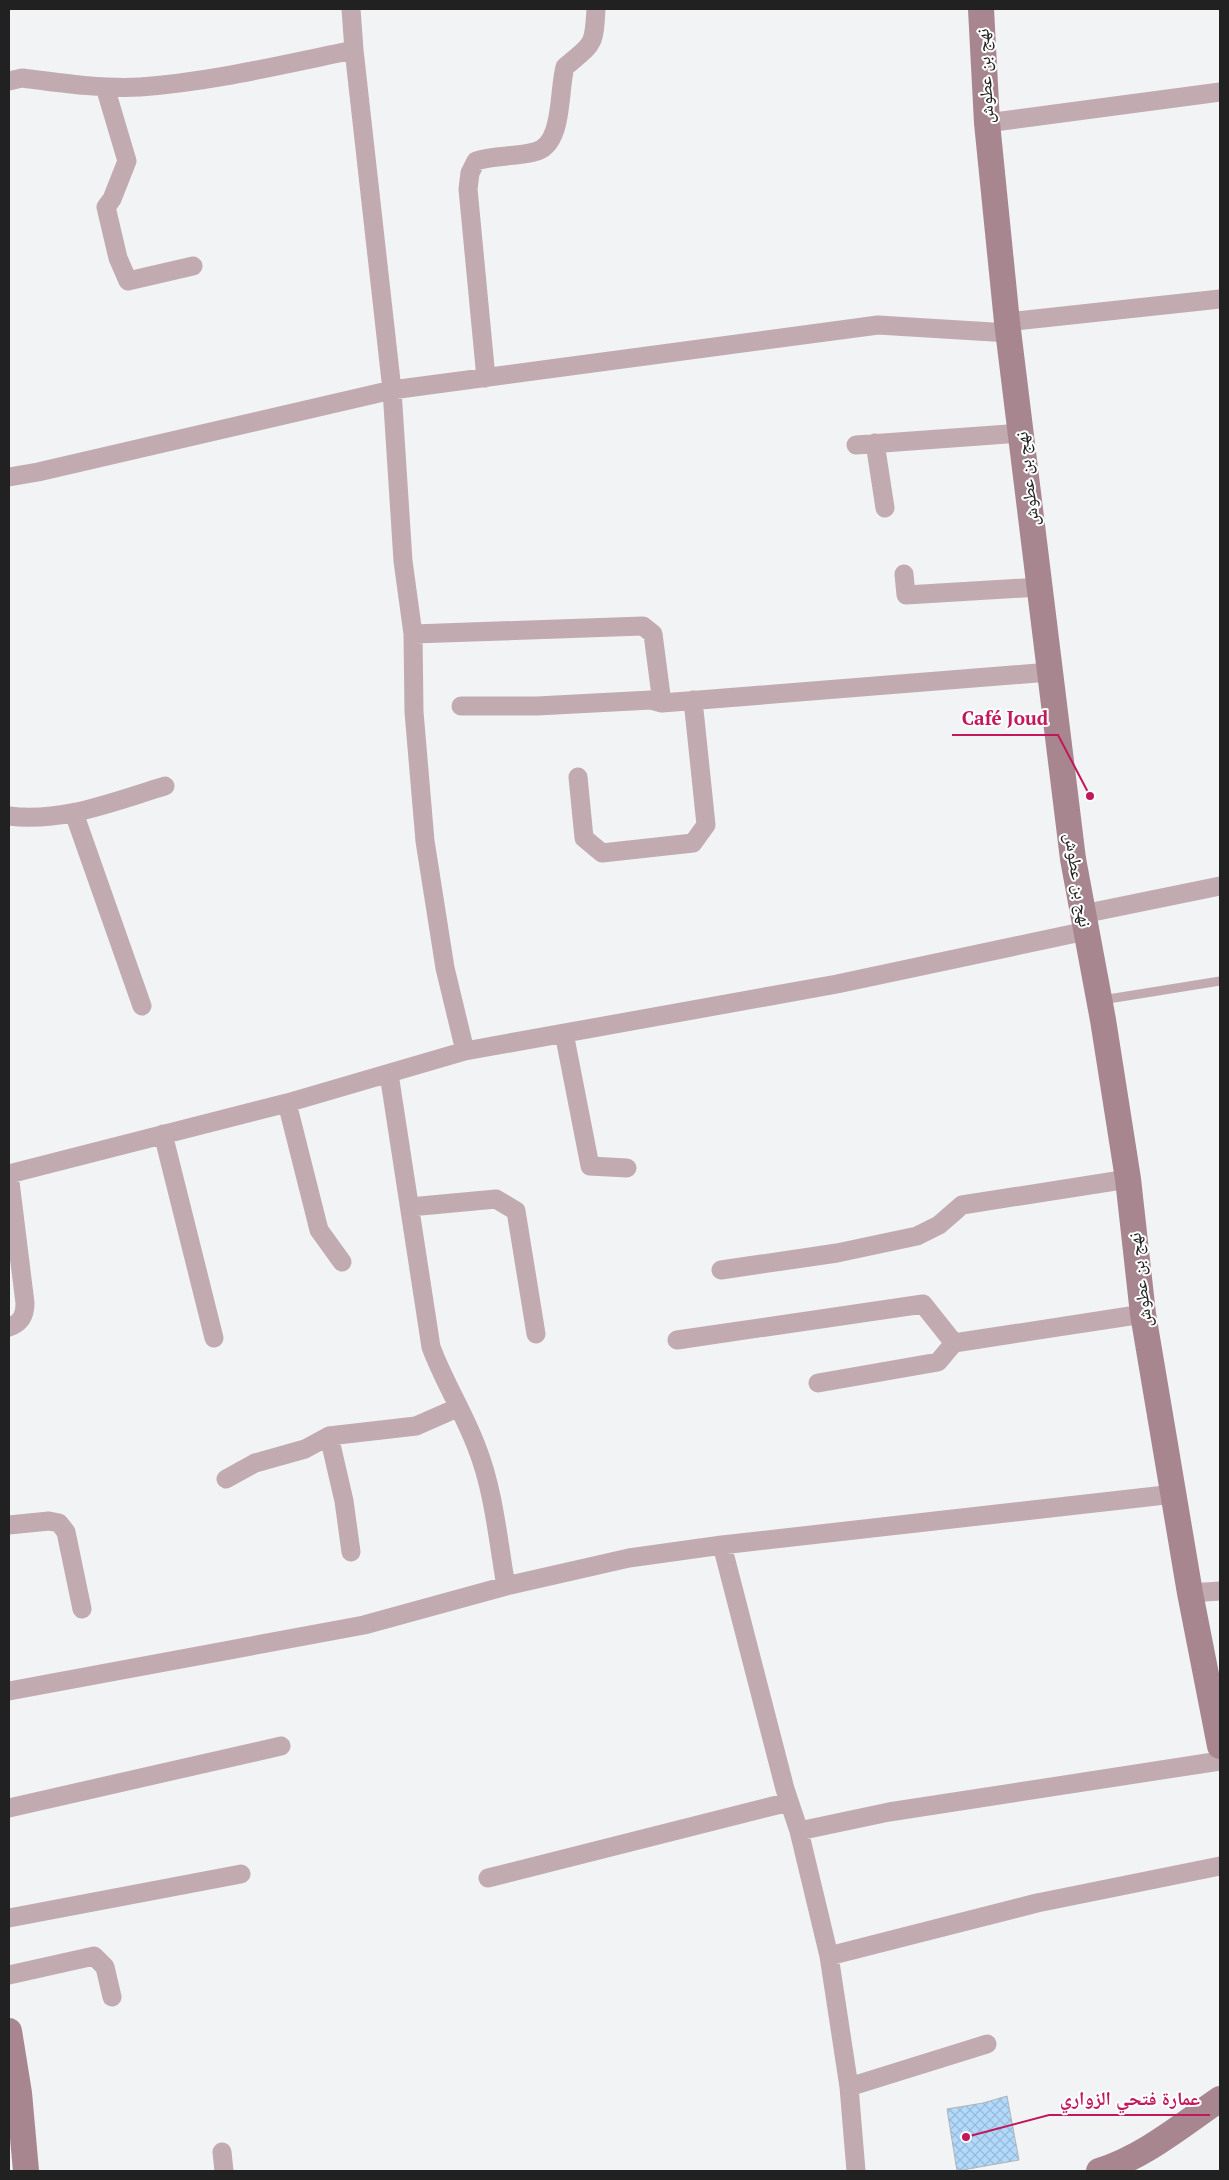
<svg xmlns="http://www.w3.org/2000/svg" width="1229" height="2180" font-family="'PT Serif','Noto Naskh Arabic',serif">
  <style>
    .building { fill: url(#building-cross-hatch); stroke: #b2b4b6 }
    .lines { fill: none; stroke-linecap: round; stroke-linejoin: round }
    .lane { stroke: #c1aab0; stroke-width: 9 }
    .street { stroke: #c1aab0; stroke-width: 19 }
    .secondary { stroke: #a88690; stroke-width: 26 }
    .labels { text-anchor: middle; stroke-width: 4; stroke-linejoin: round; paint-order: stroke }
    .street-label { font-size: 18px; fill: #212122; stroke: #fff }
    .leader { fill: none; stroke: #c2185b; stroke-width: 2 }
    .callout-dot { fill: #c2185b; stroke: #fff; stroke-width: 2 }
    .callout-label { font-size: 19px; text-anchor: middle; font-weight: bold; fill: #c2185b; stroke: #fff; stroke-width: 4; stroke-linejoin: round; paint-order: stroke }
  </style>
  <defs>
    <pattern id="building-cross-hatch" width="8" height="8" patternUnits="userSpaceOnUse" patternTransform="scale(1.25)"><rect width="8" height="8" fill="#b1d9fb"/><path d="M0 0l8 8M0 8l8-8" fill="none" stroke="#98bad7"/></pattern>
  </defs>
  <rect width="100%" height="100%" fill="#f1f3f5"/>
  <path class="building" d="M1007 2096 1019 2160 957 2171 947 2109 983 2103Z"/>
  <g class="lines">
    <path class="lane" d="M1102 1000 1220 981"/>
    <path class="street" d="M9 81 22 78C61 83 101 89 140 87 212 82 284 64 354 50L351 9
      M105 87 127 161 112 199 106 207 118 258 128 281 193 266
      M987 123 1220 92
      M1007 322 1220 299
      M486 378 468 189 470 173 476 161C495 155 514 157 534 152 564 146 558 92 565 67 593 43 594 47 596 9
      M875 443 885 508
      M856 445 1021 433
      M9 477 38 472 392 390 354 50
      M904 574 906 595 1040 587
      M413 634 643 626 653 634 662 703 1050 672
      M461 706H537L651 700 662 703
      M578 777 584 838 602 853 693 843 706 825 693 700
      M74 813 142 1006
      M9 816C62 823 115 801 165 786
      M1083 914 1220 886
      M564 1033 590 1166 627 1168
      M465 1051 445 968 425 841 414 712 413 634 403 561 392 390 878 325 1009 333
      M389 1074 431 1347C444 1382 464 1413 477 1448 494 1491 498 1541 506 1586
      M287 1103 319 1230 342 1262
      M163 1134 214 1338
      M9 1174 287 1103 465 1051 837 984 1086 931
      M410 1207 496 1199 516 1211 536 1334
      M721 1270 837 1253 917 1236 939 1225 962 1205 1128 1179
      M9 1327C21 1323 25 1316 25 1303L9 1174
      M677 1340 923 1304 954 1343
      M818 1383 938 1362 954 1343 1143 1314
      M329 1436 344 1501 351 1552
      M226 1479 255 1463 305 1449 329 1436 416 1426 457 1408
      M9 1525 49 1521 59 1523 66 1532 82 1609
      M1190 1593 1220 1591
      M9 1691 364 1625 506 1586 629 1558 722 1545
      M9 1808 281 1746
      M799 1831 889 1812 1220 1761
      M488 1878 789 1802
      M9 1918 241 1874
      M829 1956 1037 1903 1220 1866
      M9 1975 94 1956 105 1967 112 1997
      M849 2087 987 2044
      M222 2152 224 2171
      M856 2171 849 2087 829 1956 799 1831 785 1789 722 1545 1174 1494"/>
    <path class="secondary" d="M981 9 987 123 1007 322 1073 859 1103 1020 1128 1179 1143 1314 1190 1593 1220 1746
      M9 2031 19 2093 26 2171
      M1099 2171C1144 2157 1182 2125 1220 2099"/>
  </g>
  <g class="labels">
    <g class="street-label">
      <text transform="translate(985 76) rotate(-93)" y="6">نهج بن عطوش</text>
      <text transform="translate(1027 479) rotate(-97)" y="6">نهج بن عطوش</text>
      <text transform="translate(1078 880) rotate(81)" y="6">نهج بن عطوش</text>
      <text transform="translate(1140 1280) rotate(-97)" y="6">نهج بن عطوش</text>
    </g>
  </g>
  <path class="leader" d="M1090 796L1058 735H952M966 2137L1049 2115H1210"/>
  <g class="callout-dot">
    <circle cx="1090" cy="796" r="5"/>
    <circle cx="966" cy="2137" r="5"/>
  </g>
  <g class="callout-label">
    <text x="1005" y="725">Café Joud</text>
    <text x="1130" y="2105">عمارة فتحي الزواري</text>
  </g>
  <rect width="1229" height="2180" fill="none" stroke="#212122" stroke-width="20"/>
</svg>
